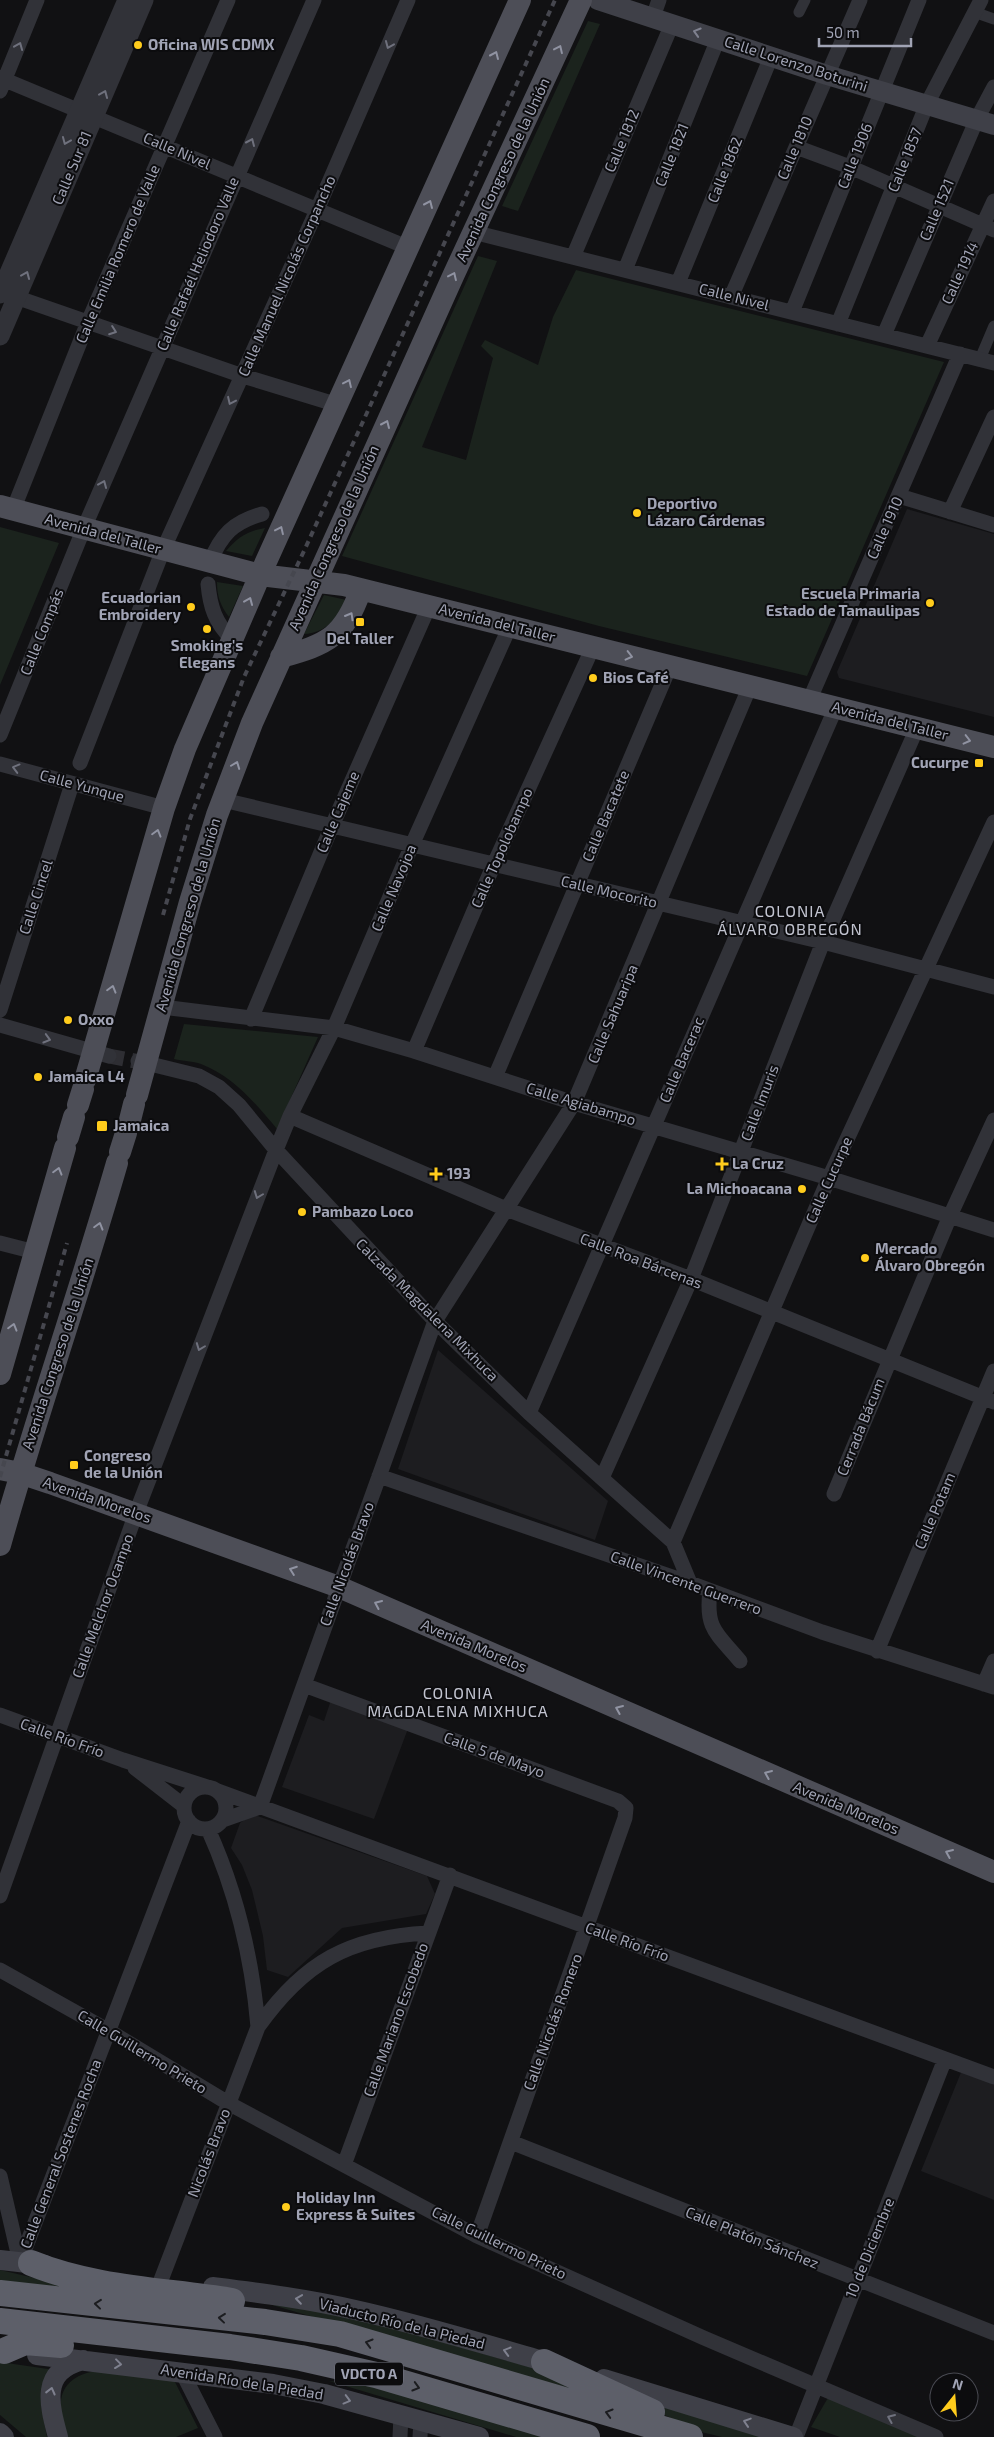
<svg xmlns="http://www.w3.org/2000/svg" width="994" height="2437" viewBox="0 0 994 2437" font-family="'Exo 2',sans-serif">
<style>
.built{fill:#1d1d20}
.green{fill:#1b231d}
.lines{fill:none;stroke-linecap:round;stroke-linejoin:round}
.minor-tunnel{stroke:#2e2e33;stroke-width:15;stroke-dasharray:15 8;stroke-linecap:butt}
.pedestrian{stroke:#313238;stroke-width:11}
.minor{stroke:#313238;stroke-width:15}
.tertiary{stroke:#313238;stroke-width:19}
.secondary{stroke:#3f4048;stroke-width:20}
.primary{stroke:#4d4e57;stroke-width:22}
.motorway{stroke:#5d5f69;stroke-width:26}
.rail{stroke:#46474f;stroke-width:4;stroke-dasharray:6 5;stroke-linecap:butt}
.oneway{stroke:#7f818f}
.oneway2{stroke:#6f717d}
.oneway3{stroke:#9093a2}
.oneway4{stroke:#1c1d20}
.poi-dot{fill:#ffcc1c;stroke:#0c0c0e;stroke-width:2}
.labels{text-anchor:middle;stroke-width:4;stroke-linejoin:round;paint-order:stroke}
.shield{fill:#0c0c0e;stroke:#747683;stroke-width:1}
.shield-label{font-size:14px;font-weight:bold;fill:#a1a4b5}
.poi-label{font-size:15px;font-weight:bold;fill:#a1a4b5;stroke:#0c0c0e;text-anchor:start}
.street-label{font-size:15px;fill:#a1a4b5;stroke:#0c0c0e}
.neighbourhood-label{font-size:16px;letter-spacing:1px;fill:#c2c4d0;stroke:#0c0c0e}
</style>
<rect width="100%" height="100%" fill="#111113"/>
<path class="built" d="M907,509L994,534V717L839,678L837,672Z
M438,1350L608,1501L595,1540L398,1469Z
M332,1697L409,1726L374,1819L282,1787L309,1715L324,1721Z
M252,1814L427,1876L435,1894L426,1914L342,1928L288,1977L267,1970L263,1936L252,1890L242,1865L231,1848L240,1823Z
M962,2070L994,2083V2200L921,2171Z"/>
<path class="green" d="M588,21L600,24L518,211L502,206Z
M478,256L497,261L422,447L466,460L493,358L481,346L485,340L538,365L553,317L576,270L944,362L807,676L599,626L342,556Z
M0,527L59,543L0,685Z
M265,528L252,556L226,551C238,537 247,531 265,528Z
M217,582L243,586L229,617C220,605 217,596 217,582Z
M324,595L351,601C338,617 326,633 304,634Z
M184,1024L318,1037L277,1129C256,1104 233,1076 201,1064C193,1061 183,1061 174,1059Z
M0,2270L108,2295L0,2282Z
M262,2302L321,2307L533,2368L610,2404Z
M0,2362L48,2369L50,2371C36,2399 42,2409 47,2437H26L0,2415Z
M100,2370L173,2378L198,2428L176,2437H68C54,2402 58,2376 100,2370Z
M329,2381L376,2386L562,2437H516Z
M622,2394L765,2437H722L697,2431Z
M829,2396L924,2437H840L811,2427Z"/>
<g class="lines">
<path class="minor-tunnel" d="M109,1056L135,1061"/>
<path class="pedestrian" d="M799,12L805,0
M974,12L994,19
M980,359L994,326"/>
<path class="minor" d="M653,17L659,0
M0,78L409,248
M0,91L37,0
M796,147L850,167L994,230
M473,232L994,363
M573,257L672,24
M625,270L718,39
M678,283L771,57
M7,294L243,376L338,405
M731,297L860,0
M792,312L919,0
M838,324L927,104L981,0
M884,335L977,119L994,87
M927,346L994,201
M899,496L994,525
M13,510L88,322L228,0
M950,512L994,417
M210,562C221,535 233,522 262,514
M208,584C210,606 215,623 232,639
M809,701L960,354
M0,735L84,528L314,0
M80,763L163,550L317,210L408,0
M0,764L164,808
M223,800L823,942L994,987
M162,1007L334,1028L414,1051L574,1103L829,1178L994,1230
M0,1010L72,784
M251,1019L332,826L429,606
M0,1025L109,1056
M414,1051L494,864L593,647
M138,1061L199,1076L219,1087L239,1105L276,1150L435,1321L529,1413L673,1542L690,1583
M495,1077L670,666
M290,1116L506,1209L691,1279L994,1402
M0,1243L35,1252
M529,1413L836,707
M379,1476L690,1583L822,1632L994,1687
M602,1478L691,1279L823,942L917,728
M834,1494L950,1216L994,1120
M673,1542L829,1178L994,822
M710,1591C705,1630 718,1634 740,1661
M877,1651L994,1371
M984,1684L994,1661
M304,1685L618,1801L626,1808L625,1818L477,2236
M0,1715L123,1760L207,1787
M135,1768L184,1806
M184 1808a21 21 0 1 1 42 0a21 21 0 1 1-42 0Z
M218,1791L994,2077
M260,1807L435,1321L574,1103L750,686
M223,1820L260,1807
M208,1829C237,1893 252,1957 258,2027
M0,1896L136,1513L276,1150L290,1116L334,1028L412,845L510,626
M0,1970L109,2031L228,2103L477,2236L704,2338L936,2437
M511,2142L994,2333
M344,2165L450,1875
M0,2176L20,2262
M20,2262L189,1821
M161,2280L258,2027C304,1962 349,1937 428,1933
M182,2372L215,2437
M400,2437L401,2415
M420,2437L421,2421
M796,2437L945,2059"/>
<path class="tertiary" d="M0,294L127,0
M0,336L144,0"/>
<path class="secondary" d="M598,0L827,75L994,125
M0,2260L45,2265
M213,2287C260,2293 308,2299 355,2310C423,2325 490,2346 557,2365
M37,2355L273,2384L324,2394L479,2437
M604,2379L793,2437
M0,2433L4,2437
M58,2437C49,2404 40,2371 83,2360"/>
<path class="primary" d="M0,506L260,575L344,585L994,747
M281,657C328,644 344,637 361,589
M85,1080L164,808L185,749L260,575L520,0
M137,1095L190,902L217,815L252,723L454,274L581,0
M78,1105L83,1089
M130,1120L134,1104
M68,1137L74,1117
M120,1152L126,1133
M0,1374L65,1148
M0,1469L20,1473L50,1483L339,1587L994,1872
M0,1545C36,1417 80,1291 117,1163"/>
<path class="motorway" d="M31,2263C95,2289 164,2290 232,2301
M0,2293L265,2322L340,2334L690,2437
M0,2321L230,2347L301,2358L376,2375L587,2437
M4,2351L25,2342L61,2345
M544,2362L652,2412"/>
<path class="rail" d="M163,915L190,819L244,677L304,551L555,0
M0,1477L67,1243"/>
</g>
<defs><path id="oneway-chevron" d="M-2-3.5L2.5 0L-2 3.5" fill="none" stroke-width="1.6" stroke-linecap="round" stroke-linejoin="round" transform="scale(1.25)"/></defs>
<g class="oneway">
<use href="#oneway-chevron" transform="translate(697 32) rotate(-163)"/>
<use href="#oneway-chevron" transform="translate(299 2299) rotate(-172)"/>
<use href="#oneway-chevron" transform="translate(507 2351) rotate(-164)"/>
<use href="#oneway-chevron" transform="translate(118 2364) rotate(7)"/>
<use href="#oneway-chevron" transform="translate(51 2391) rotate(-76)"/>
<use href="#oneway-chevron" transform="translate(347 2400) rotate(15)"/>
<use href="#oneway-chevron" transform="translate(747 2422) rotate(-162)"/>
</g>
<g class="oneway2">
<use href="#oneway-chevron" transform="translate(389 45) rotate(113)"/>
<use href="#oneway-chevron" transform="translate(19 46) rotate(-68)"/>
<use href="#oneway-chevron" transform="translate(104 94) rotate(-67)"/>
<use href="#oneway-chevron" transform="translate(66 141) rotate(113)"/>
<use href="#oneway-chevron" transform="translate(251 142) rotate(-66)"/>
<use href="#oneway-chevron" transform="translate(26 275) rotate(-67)"/>
<use href="#oneway-chevron" transform="translate(113 331) rotate(20)"/>
<use href="#oneway-chevron" transform="translate(231 401) rotate(115)"/>
<use href="#oneway-chevron" transform="translate(103 484) rotate(-67)"/>
<use href="#oneway-chevron" transform="translate(16 768) rotate(-165)"/>
<use href="#oneway-chevron" transform="translate(47 1039) rotate(16)"/>
<use href="#oneway-chevron" transform="translate(258 1195) rotate(111)"/>
<use href="#oneway-chevron" transform="translate(200 1347) rotate(111)"/>
<use href="#oneway-chevron" transform="translate(891 2418) rotate(-157)"/>
</g>
<g class="oneway3">
<use href="#oneway-chevron" transform="translate(559 49) rotate(-65)"/>
<use href="#oneway-chevron" transform="translate(495 55) rotate(-66)"/>
<use href="#oneway-chevron" transform="translate(429 204) rotate(-66)"/>
<use href="#oneway-chevron" transform="translate(453 276) rotate(-65)"/>
<use href="#oneway-chevron" transform="translate(348 383) rotate(-65)"/>
<use href="#oneway-chevron" transform="translate(386 424) rotate(-66)"/>
<use href="#oneway-chevron" transform="translate(280 530) rotate(-65)"/>
<use href="#oneway-chevron" transform="translate(249 601) rotate(-67)"/>
<use href="#oneway-chevron" transform="translate(350 616) rotate(-60)"/>
<use href="#oneway-chevron" transform="translate(629 656) rotate(14)"/>
<use href="#oneway-chevron" transform="translate(967 740) rotate(14)"/>
<use href="#oneway-chevron" transform="translate(236 765) rotate(-69)"/>
<use href="#oneway-chevron" transform="translate(157 833) rotate(-74)"/>
<use href="#oneway-chevron" transform="translate(112 989) rotate(-74)"/>
<use href="#oneway-chevron" transform="translate(58 1171) rotate(-74)"/>
<use href="#oneway-chevron" transform="translate(99 1226) rotate(-74)"/>
<use href="#oneway-chevron" transform="translate(13 1327) rotate(-74)"/>
<use href="#oneway-chevron" transform="translate(293 1570) rotate(-160)"/>
<use href="#oneway-chevron" transform="translate(378 1604) rotate(-156)"/>
<use href="#oneway-chevron" transform="translate(619 1709) rotate(-157)"/>
<use href="#oneway-chevron" transform="translate(768 1774) rotate(-157)"/>
<use href="#oneway-chevron" transform="translate(949 1853) rotate(-157)"/>
</g>
<g class="oneway4">
<use href="#oneway-chevron" transform="translate(98 2304) rotate(-174)"/>
<use href="#oneway-chevron" transform="translate(222 2318) rotate(-174)"/>
<use href="#oneway-chevron" transform="translate(369 2343) rotate(-164)"/>
<use href="#oneway-chevron" transform="translate(416 2387) rotate(16)"/>
<use href="#oneway-chevron" transform="translate(609 2413) rotate(-164)"/>
</g>
<g class="poi-dot">
<circle cx="138" cy="45" r="5"/>
<circle cx="637" cy="513" r="5"/>
<circle cx="930" cy="603" r="5"/>
<circle cx="191" cy="607" r="5"/>
<rect x="355" y="617" width="10" height="10" rx="2.5"/>
<circle cx="207" cy="629" r="5"/>
<circle cx="593" cy="678" r="5"/>
<rect x="974" y="758" width="10" height="10" rx="2.5"/>
<circle cx="68" cy="1020" r="5"/>
<circle cx="38" cy="1077" r="5"/>
<rect x="96" y="1120" width="12" height="12" rx="2.5"/>
<path d="M719.5 1156.5h5v5h5v5h-5v5h-5v-5h-5v-5h5z"/>
<path d="M433.5 1166.5h5v5h5v5h-5v5h-5v-5h-5v-5h5z"/>
<circle cx="802" cy="1189" r="5"/>
<circle cx="302" cy="1212" r="5"/>
<circle cx="865" cy="1258" r="5"/>
<rect x="69" y="1460" width="10" height="10" rx="2.5"/>
<circle cx="286" cy="2207" r="5"/>
</g>
<g class="labels">
<rect class="shield" x="335" y="2362.5" width="68" height="23" rx="4"/>
<g class="shield-label">
<text x="369" y="2379">VDCTO A</text>
</g>
<g class="poi-label">
<text x="148" y="50">Oficina WIS CDMX</text>
<text x="647" y="509">Deportivo<tspan x="647" dy="17">Lázaro Cárdenas</tspan></text>
<text x="920" y="599" text-anchor="end">Escuela Primaria<tspan x="920" dy="17">Estado de Tamaulipas</tspan></text>
<text x="181" y="603" text-anchor="end">Ecuadorian<tspan x="181" dy="17">Embroidery</tspan></text>
<text x="360" y="644" text-anchor="middle">Del Taller</text>
<text x="207" y="651" text-anchor="middle">Smoking's<tspan x="207" dy="17">Elegans</tspan></text>
<text x="603" y="683">Bios Café</text>
<text x="969" y="768" text-anchor="end">Cucurpe</text>
<text x="78" y="1025">Oxxo</text>
<text x="48" y="1082">Jamaica L4</text>
<text x="113" y="1131">Jamaica</text>
<text x="732" y="1169">La Cruz</text>
<text x="447" y="1179">193</text>
<text x="792" y="1194" text-anchor="end">La Michoacana</text>
<text x="312" y="1217">Pambazo Loco</text>
<text x="875" y="1254">Mercado<tspan x="875" dy="17">Álvaro Obregón</tspan></text>
<text x="84" y="1461">Congreso<tspan x="84" dy="17">de la Unión</tspan></text>
<text x="296" y="2203">Holiday Inn<tspan x="296" dy="17">Express &amp; Suites</tspan></text>
</g>
<g class="street-label">
<text transform="translate(796 64) rotate(18)" y="5">Calle Lorenzo Boturini</text>
<text transform="translate(622 141) rotate(-67)" y="5">Calle 1812</text>
<text transform="translate(795 148) rotate(-67)" y="5">Calle 1810</text>
<text transform="translate(177 151) rotate(23)" y="5">Calle Nivel</text>
<text transform="translate(672 155) rotate(-68)" y="5">Calle 1821</text>
<text transform="translate(855 156) rotate(-68)" y="5">Calle 1906</text>
<text transform="translate(905 160) rotate(-68)" y="5">Calle 1857</text>
<text transform="translate(72 168) rotate(-67)" y="5">Calle Sur 81</text>
<text transform="translate(503 170) rotate(-65)" y="5">Avenida Congreso de la Unión</text>
<text transform="translate(725 170) rotate(-68)" y="5">Calle 1862</text>
<text transform="translate(937 210) rotate(-67)" y="5">Calle 1521</text>
<text transform="translate(118 254) rotate(-67)" y="5">Calle Emilia Romero de Valle</text>
<text transform="translate(198 264) rotate(-67)" y="5">Calle Rafaél Heliodoro Valle</text>
<text transform="translate(960 273) rotate(-65)" y="5">Calle 1914</text>
<text transform="translate(287 276) rotate(-66)" y="5">Calle Manuel Nicolás Corpancho</text>
<text transform="translate(734 297) rotate(14)" y="5">Calle Nivel</text>
<text transform="translate(885 528) rotate(-66)" y="5">Calle 1910</text>
<text transform="translate(103 534) rotate(15)" y="5">Avenida del Taller</text>
<text transform="translate(334 538) rotate(-66)" y="5">Avenida Congreso de la Unión</text>
<text transform="translate(497 623) rotate(14)" y="5">Avenida del Taller</text>
<text transform="translate(42 632) rotate(-68)" y="5">Calle Compás</text>
<text transform="translate(890 721) rotate(14)" y="5">Avenida del Taller</text>
<text transform="translate(82 786) rotate(15)" y="5">Calle Yunque</text>
<text transform="translate(338 812) rotate(-67)" y="5">Calle Cajeme</text>
<text transform="translate(606 816) rotate(-67)" y="5">Calle Bacatete</text>
<text transform="translate(502 848) rotate(-66)" y="5">Calle Topolobampo</text>
<text transform="translate(394 888) rotate(-67)" y="5">Calle Navojoa</text>
<text transform="translate(609 892) rotate(13)" y="5">Calle Mocorito</text>
<text transform="translate(36 897) rotate(-72)" y="5">Calle Cincel</text>
<text transform="translate(188 915) rotate(-74)" y="5">Avenida Congreso de la Unión</text>
<text transform="translate(613 1014) rotate(-67)" y="5">Calle Sahuaripa</text>
<text transform="translate(682 1060) rotate(-67)" y="5">Calle Bacerac</text>
<text transform="translate(760 1103) rotate(-69)" y="5">Calle Imuris</text>
<text transform="translate(581 1104) rotate(17)" y="5">Calle Agiabampo</text>
<text transform="translate(829 1180) rotate(-66)" y="5">Calle Cucurpe</text>
<text transform="translate(641 1261) rotate(21)" y="5">Calle Roa Bárcenas</text>
<text transform="translate(427 1310) rotate(45)" y="5">Calzada Magdalena Mixhuca</text>
<text transform="translate(58 1354) rotate(-72)" y="5">Avenida Congreso de la Unión</text>
<text transform="translate(861 1427) rotate(-68)" y="5">Cerrada Bácum</text>
<text transform="translate(97 1500) rotate(19)" y="5">Avenida Morelos</text>
<text transform="translate(935 1511) rotate(-67)" y="5">Calle Potam</text>
<text transform="translate(347 1564) rotate(-70)" y="5">Calle Nicolás Bravo</text>
<text transform="translate(686 1583) rotate(20)" y="5">Calle Vincente Guerrero</text>
<text transform="translate(103 1606) rotate(-70)" y="5">Calle Melchor Ocampo</text>
<text transform="translate(474 1646) rotate(23)" y="5">Avenida Morelos</text>
<text transform="translate(62 1738) rotate(20)" y="5">Calle Río Frío</text>
<text transform="translate(494 1755) rotate(20)" y="5">Calle 5 de Mayo</text>
<text transform="translate(846 1808) rotate(23)" y="5">Avenida Morelos</text>
<text transform="translate(627 1942) rotate(20)" y="5">Calle Río Frío</text>
<text transform="translate(396 2020) rotate(-70)" y="5">Calle Mariano Escobedo</text>
<text transform="translate(553 2022) rotate(-70)" y="5">Calle Nicolás Romero</text>
<text transform="translate(142 2052) rotate(31)" y="5">Calle Guillermo Prieto</text>
<text transform="translate(209 2153) rotate(-69)" y="5">Nicolás Bravo</text>
<text transform="translate(61 2154) rotate(-69)" y="5">Calle General Sostenes Rocha</text>
<text transform="translate(752 2238) rotate(22)" y="5">Calle Platón Sánchez</text>
<text transform="translate(499 2243) rotate(26)" y="5">Calle Guillermo Prieto</text>
<text transform="translate(870 2248) rotate(-68)" y="5">10 de Diciembre</text>
<text transform="translate(402 2324) rotate(14)" y="5">Viaducto Río de la Piedad</text>
<text transform="translate(242 2382) rotate(9)" y="5">Avenida Río de la Piedad</text>
</g>
<g class="neighbourhood-label">
<text x="790" y="917">COLONIA<tspan x="790" dy="18">ÁLVARO OBREGÓN</tspan></text>
<text x="458" y="1699">COLONIA<tspan x="458" dy="18">MAGDALENA MIXHUCA</tspan></text>
</g>
</g>
<g transform="translate(954 2397) rotate(17)"><circle r="24" fill="#0c0c0e" stroke="#484951"/>
<path d="M0-4L9 19L0 12L-9 19Z" fill="#ffcc1c"/>
<text y="-8" font-size="14" font-weight="bold" text-anchor="middle" fill="#a1a4b5">N</text>
</g>
<path d="M819 38v8h92v-8" fill="none" stroke="#a1a4b5" stroke-width="2.5"/>
<text x="826" y="38" font-size="15" fill="#a1a4b5" stroke="#0c0c0e" stroke-width="4" paint-order="stroke">50 m</text>
</svg>
